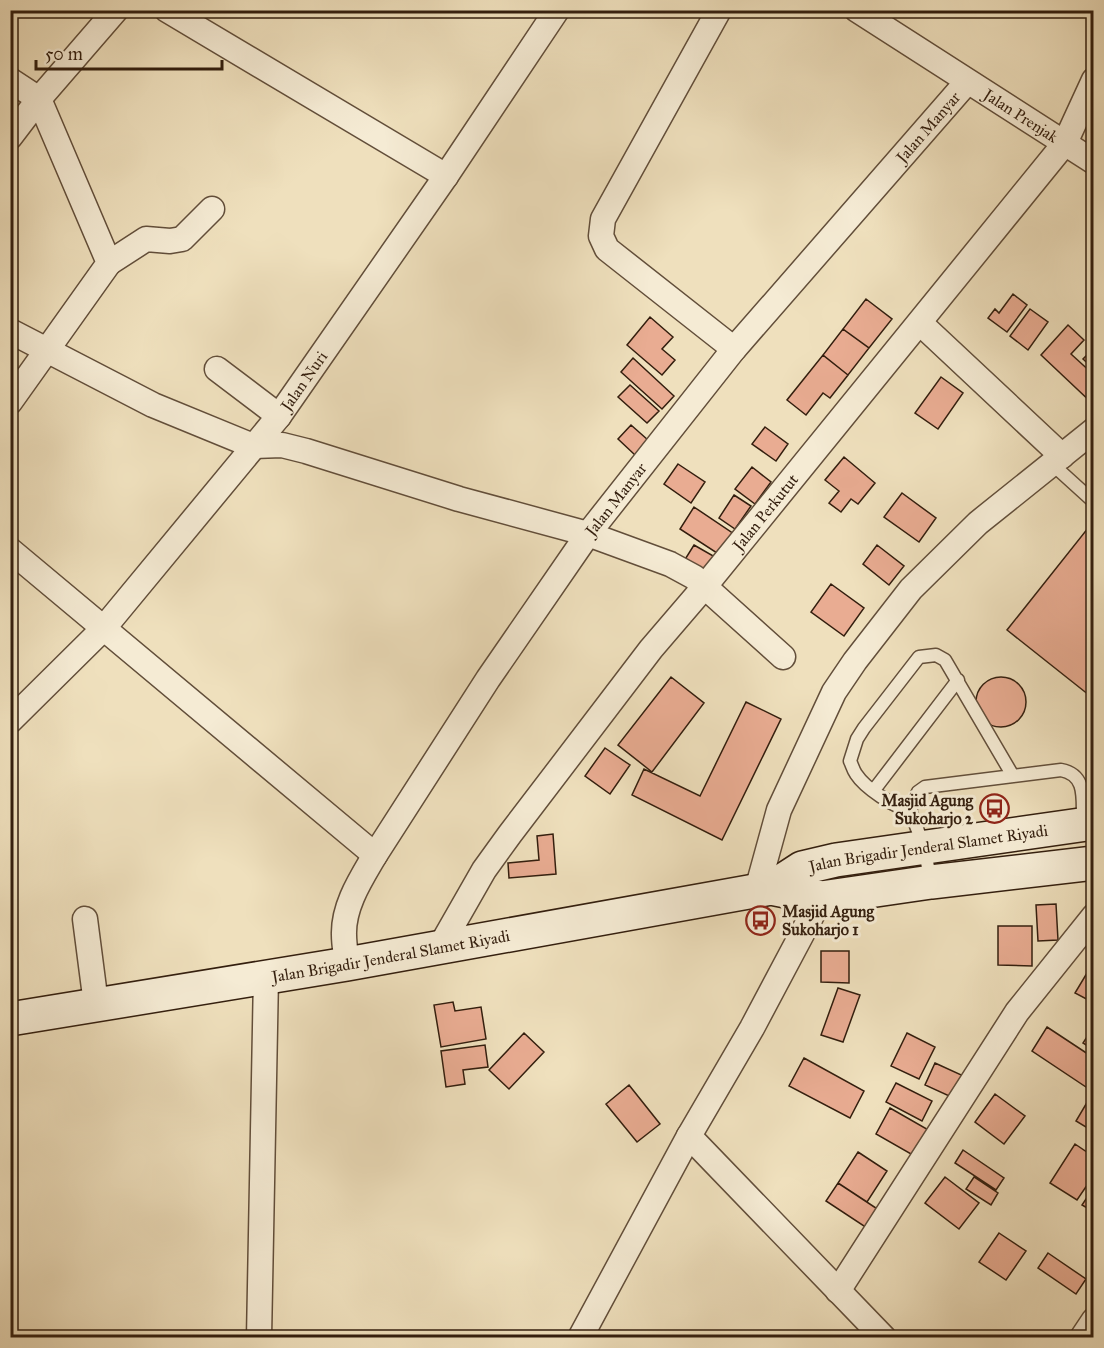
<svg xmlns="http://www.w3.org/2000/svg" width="1104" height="1348" viewBox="0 0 1104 1348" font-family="'IM FELL Great Primer',serif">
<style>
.building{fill:#e9ac92;stroke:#331e0e;stroke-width:1.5}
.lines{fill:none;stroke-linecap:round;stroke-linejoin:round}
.service-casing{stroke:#624e3a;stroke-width:15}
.minor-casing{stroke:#624e3a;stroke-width:27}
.secondary-casing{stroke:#331e0e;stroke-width:36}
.service{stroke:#f5ebd4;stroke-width:12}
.minor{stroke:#f5ebd4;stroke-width:24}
.secondary{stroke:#f5ebd4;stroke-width:33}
.labels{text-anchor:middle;stroke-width:6;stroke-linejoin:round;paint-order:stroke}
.street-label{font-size:16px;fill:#331e0e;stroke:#f5ebd4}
.poi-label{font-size:16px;font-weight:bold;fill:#331e0e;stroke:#f5ebd4;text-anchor:end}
</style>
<rect width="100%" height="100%" fill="#efe0bd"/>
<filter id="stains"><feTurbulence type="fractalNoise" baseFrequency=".00333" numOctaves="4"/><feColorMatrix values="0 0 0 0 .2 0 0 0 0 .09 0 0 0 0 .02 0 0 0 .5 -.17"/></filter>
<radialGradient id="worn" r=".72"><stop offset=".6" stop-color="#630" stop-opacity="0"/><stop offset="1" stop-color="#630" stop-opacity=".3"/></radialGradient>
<path class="building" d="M1013,294L1027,305L1007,332L988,318L995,309L999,313Z
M866,299L892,319L869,348L843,329Z
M1030,309L1048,322L1028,350L1010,336Z
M650,317L673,337L662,349L675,360L662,375L627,345Z
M1068,325L1084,340L1071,354L1094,375V405L1041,355Z
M843,329L869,348L848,375L823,355Z
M1093,349L1094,350V369L1083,359Z
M823,355L848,375L830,398L823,393L806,415L787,400Z
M633,358L674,396L662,409L621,372Z
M941,377L963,393L938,429L915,413Z
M630,385L659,411L647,423L618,397Z
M631,425L648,440L635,455L618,439Z
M765,427L788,444L776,461L752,444Z
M844,457L875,483L858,504L851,499L841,512L829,503L839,491L825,480Z
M678,464L705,482L691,503L664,484Z
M752,467L771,482L755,504L735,489Z
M902,493L936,518L919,542L884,517Z
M734,495L751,506L735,529L719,518Z
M694,507L734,534L720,555L680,529Z
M1092,523L1094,525V699L1007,630Z
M694,545L715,557L705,573L684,561Z
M877,545L904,566L889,585L863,564Z
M831,584L864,608L844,636L811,612Z
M671,677L704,703L652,772L618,745Z
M976 702a25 25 0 1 1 50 0a25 25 0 1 1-50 0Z
M746,702L781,719L722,840L632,795L644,769L700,796Z
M605,748L630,765L610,794L585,776Z
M553,834L556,874L509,878L508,863L539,860L537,836Z
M1056,904L1058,940L1038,941L1036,905Z
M998,926H1032V966L998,965Z
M821,951H849V983L821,982Z
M1093,963H1094V1003L1075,993Z
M838,988L860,995L843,1042L821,1035Z
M453,1002L455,1011L481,1007L486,1039L441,1047L434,1005Z
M1094,1026V1050L1083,1043Z
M1047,1027L1094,1058V1081L1089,1089L1032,1051Z
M524,1033L544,1052L509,1089L489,1070Z
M907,1033L935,1047L919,1079L891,1066Z
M485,1045L488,1067L463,1070L465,1084L446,1087L441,1051Z
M804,1058L864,1091L850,1118L789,1086Z
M935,1063L968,1078L958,1100L925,1085Z
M896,1083L932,1101L922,1121L886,1102Z
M629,1085L660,1124L637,1142L606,1104Z
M995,1094L1025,1116L1004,1144L975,1122Z
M1092,1094L1094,1095V1132L1076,1121Z
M890,1108L932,1132L918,1158L876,1134Z
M1075,1144L1094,1157V1175L1077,1200L1050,1183Z
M963,1150L1004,1178L996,1190L955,1163Z
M858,1152L887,1171L867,1202L838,1183Z
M945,1177L979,1203L959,1229L925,1203Z
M974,1177L998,1193L991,1205L966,1189Z
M838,1183L885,1214L873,1232L826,1201Z
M1094,1187V1212L1082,1205Z
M999,1233L1026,1251L1006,1280L979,1262Z
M1048,1253L1086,1279L1076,1294L1038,1268Z"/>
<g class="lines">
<defs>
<path id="service" d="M1051,463L1094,502
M874,790L958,680
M910,810C895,808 865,788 856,774C853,770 852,765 850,761L857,739L864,728L919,657L936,655L945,660L1013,776
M931,882L924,847L910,810L918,792L925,787L1061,770C1088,775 1082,801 1083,823"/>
<g id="minor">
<path d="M167,10L446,176"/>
<path d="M719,10L603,219L601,236L607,249L734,349"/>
<path id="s1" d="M857,10L1094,162"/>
<path d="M10,80L39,99L109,263L10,402"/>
<path d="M10,137L39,99L116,10"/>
<path d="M109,263L146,239L170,241L182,239L212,209"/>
<path d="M920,323L1062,456"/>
<path d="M10,331L153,405L253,446L282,445L306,451L459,499L588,534L670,564L694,577L783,657"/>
<path d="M217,369L279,416"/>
<path d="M10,550L375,855"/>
<path id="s2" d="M10,721L103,629L279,416L446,176L557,10"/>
<path d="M757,890L779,810L834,692L855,661L911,589L978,523L1094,430"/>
<path d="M85,919L96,1004"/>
<path id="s3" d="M440,947L484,870L510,834L651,649L705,586L1065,143L1094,80"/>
<path id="s4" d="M347,964C346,954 344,945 344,935C343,906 361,879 375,855L488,679L588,534L734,349L967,82"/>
<path d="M689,1136L884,1338"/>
<path d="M838,1291L1017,1012L1094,916"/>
<path d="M259,1338L266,976"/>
<path d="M580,1338L689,1136L752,1028L821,898"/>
<path d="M1082,1338L1094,1320"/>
</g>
<g id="secondary">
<path id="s5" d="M771,888L802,868L836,860L1094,823"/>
<path id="s6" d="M10,1019L347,964L771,888L821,898L931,882L1094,863"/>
</g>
</defs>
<use href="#service" class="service-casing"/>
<use href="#minor" class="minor-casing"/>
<use href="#secondary" class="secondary-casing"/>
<use href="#service" class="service"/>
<use href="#minor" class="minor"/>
<use href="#secondary" class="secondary"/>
</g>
<defs>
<symbol id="bus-ring" viewBox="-11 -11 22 22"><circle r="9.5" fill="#f5ebd4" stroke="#8f2418" stroke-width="1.5"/><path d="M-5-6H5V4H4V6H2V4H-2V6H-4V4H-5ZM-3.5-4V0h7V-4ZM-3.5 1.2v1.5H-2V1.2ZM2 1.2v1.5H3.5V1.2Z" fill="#8f2418"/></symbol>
</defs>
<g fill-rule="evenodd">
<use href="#bus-ring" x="978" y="792" width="33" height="33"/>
<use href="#bus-ring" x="744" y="904" width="33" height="33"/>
</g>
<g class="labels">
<g class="street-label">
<text dy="6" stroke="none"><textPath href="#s1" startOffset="195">Jalan Prenjak</textPath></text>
<text dy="6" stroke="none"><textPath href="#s4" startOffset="1032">Jalan Manyar</textPath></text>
<text dy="6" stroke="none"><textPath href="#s2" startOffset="450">Jalan Nuri</textPath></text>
<text dy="6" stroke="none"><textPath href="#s4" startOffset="546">Jalan Manyar</textPath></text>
<text dy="6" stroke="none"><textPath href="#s3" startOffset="544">Jalan Perkutut</textPath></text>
<text dy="6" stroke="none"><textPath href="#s5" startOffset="165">Jalan Brigadir Jenderal Slamet Riyadi</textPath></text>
<text dy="6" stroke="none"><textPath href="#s6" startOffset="386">Jalan Brigadir Jenderal Slamet Riyadi</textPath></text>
</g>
<g class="poi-label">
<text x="973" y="806">Masjid Agung<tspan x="973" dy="18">Sukoharjo 2</tspan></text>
<text x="782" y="917" text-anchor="start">Masjid Agung<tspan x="782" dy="18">Sukoharjo 1</tspan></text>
</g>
</g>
<rect width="1104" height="1348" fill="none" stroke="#efe0bd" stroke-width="36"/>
<rect x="12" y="12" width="1080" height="1324" fill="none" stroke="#331e0e" stroke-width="3"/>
<rect x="18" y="18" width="1068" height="1312" fill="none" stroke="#331e0e" stroke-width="1.5"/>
<path d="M36 60v9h186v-9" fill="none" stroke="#331e0e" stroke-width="3"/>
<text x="45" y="60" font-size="18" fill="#331e0e" stroke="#f5ebd4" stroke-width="4.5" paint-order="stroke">50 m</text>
<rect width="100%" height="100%" filter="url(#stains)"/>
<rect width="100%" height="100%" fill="url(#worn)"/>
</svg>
